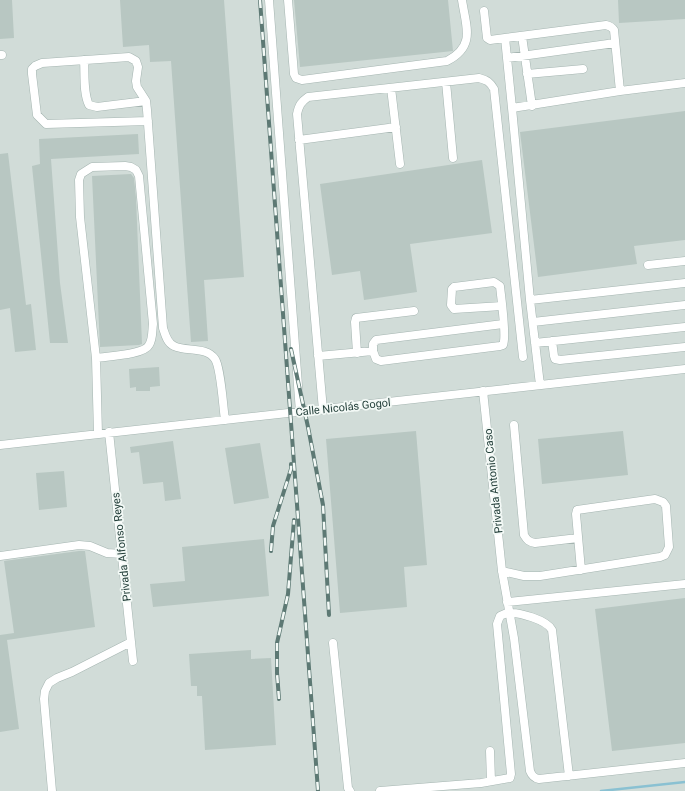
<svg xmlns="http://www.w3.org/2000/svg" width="685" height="791" viewBox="0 0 685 791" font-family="Roboto,sans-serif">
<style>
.built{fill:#d1dcd8}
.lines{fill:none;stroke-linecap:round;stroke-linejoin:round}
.stream{stroke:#8ac1d2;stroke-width:2.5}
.building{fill:#b8c7c2}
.minor-casing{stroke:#a5b5b1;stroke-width:9}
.minor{stroke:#fff;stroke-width:8}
.rail-casing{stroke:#5d7974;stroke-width:4}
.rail{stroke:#f3f9f6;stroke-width:2.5;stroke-dasharray:8;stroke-linecap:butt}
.labels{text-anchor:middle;stroke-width:3.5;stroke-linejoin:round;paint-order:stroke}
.street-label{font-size:11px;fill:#223e39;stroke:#f3f9f6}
</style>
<rect width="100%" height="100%" fill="#e2ede9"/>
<path class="built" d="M0,0H685V791H0Z"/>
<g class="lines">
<path class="stream" d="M601,791L685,782"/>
</g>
<path class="building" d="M0,0H12L14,38L0,39Z
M120,0H224L244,277L204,280L208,341L191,342L171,61L150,62L149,45L123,47Z
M294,0H448L453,51L300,67Z
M618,0H685V19L619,23Z
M685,111V240L634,246L637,264L538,277L520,132Z
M138,134L139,154L51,159L60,283L68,343H50L32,166L40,164L39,139Z
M8,153L26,305L31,304L36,350L15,352L10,308L0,310V154Z
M482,160L492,233L410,244L417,292L364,300L360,271L332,275L320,184Z
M131,174L134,178L136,198L142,344L139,345L100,347L92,176Z
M159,367L160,386L150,387V391H136V387L130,388L129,369Z
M416,431L427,565L404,567L407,607L340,613L326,439Z
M623,431L628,475L542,484L538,439Z
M173,441L181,499L165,501L163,482L143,484L139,452L131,453L130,447Z
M260,443L269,498L234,504L225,448Z
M64,471L67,507L39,510L36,473Z
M264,539L269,596L153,607L150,584L185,581L182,547Z
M79,551H85L95,627L7,640L19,729L0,732V635L14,633L4,561Z
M685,598V743L612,751L595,609Z
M251,650V659L271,658L276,745L205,750L202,696H197V686H191L189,654Z"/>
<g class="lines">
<defs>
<path id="minor" d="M269,0L300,412
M288,0L294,74L296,78L302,80L447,61C476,46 466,27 462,0
M484,11L487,38L490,40L505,38
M522,36L532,106
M0,55H2
M507,58L615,43
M84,60C85,74 83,93 89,105L97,107L146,101
M527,74L583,69
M446,82L453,158
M391,88L400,164
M512,108L505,38L606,25C610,26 612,27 614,30L620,91
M148,121L46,124L37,115L32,74V69L35,66L42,63L129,57L136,61L138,67L136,81L137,87L146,101L147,110L163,328C165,334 167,343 174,346C186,352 206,346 215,359C221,368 223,407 225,420
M299,140L396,127
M648,265L685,261
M530,300L685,283
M533,322L685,305
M552,341L554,356L555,359L560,360L685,347
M535,343L685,327
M373,351V344L376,340L503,324
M357,353L355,322L356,318L414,311
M318,356L373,351L376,359L381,361L500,346L503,345C507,337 501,297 500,286L494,282L454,287L452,289L451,305L454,309L502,306
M96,358C107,356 144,355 149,345C153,339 152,330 153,324L139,176L136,170L131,167L125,166L92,167L81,174L79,180L80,217L96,358L98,434
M540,385L530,300L512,108L620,91L685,83
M483,391L502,571L514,638L530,771C532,776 534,778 539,779L685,763
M323,410L297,114C299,105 301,102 308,97L479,78C487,80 490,82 494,89L523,357
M514,425L524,535C527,540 529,542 535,543L578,538
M109,432L133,661
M0,445L685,369
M0,556L79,545L90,546L107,553L122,554
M502,571L524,576H540L660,557L665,555L669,547L666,506L663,502L655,499L577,510L576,514L581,570
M507,602L685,584
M333,643L348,788L350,791
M490,751L491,781
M52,791L44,699L45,691L49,683L57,678L72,672L131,642
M380,791L481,783L510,778L511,774L497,624L500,616C502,615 506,613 509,613C519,612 547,620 552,630L569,776"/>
</defs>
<use href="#minor" class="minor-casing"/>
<use href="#minor" class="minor"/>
<defs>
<path id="rail" d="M260,0L318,791
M291,349L308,427L323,505L329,615
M271,551L273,526L291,469V464
M279,699L277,673V643L288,594L294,520"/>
</defs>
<use href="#rail" class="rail-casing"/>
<use href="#rail" class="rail"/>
</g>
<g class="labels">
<g class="street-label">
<text transform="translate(343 407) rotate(-6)" y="4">Calle Nicolás Gogol</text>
<text transform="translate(493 481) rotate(-96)" y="4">Privada Antonio Caso</text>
<text transform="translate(121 547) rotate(-96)" y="4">Privada Alfonso Reyes</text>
</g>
</g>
</svg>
